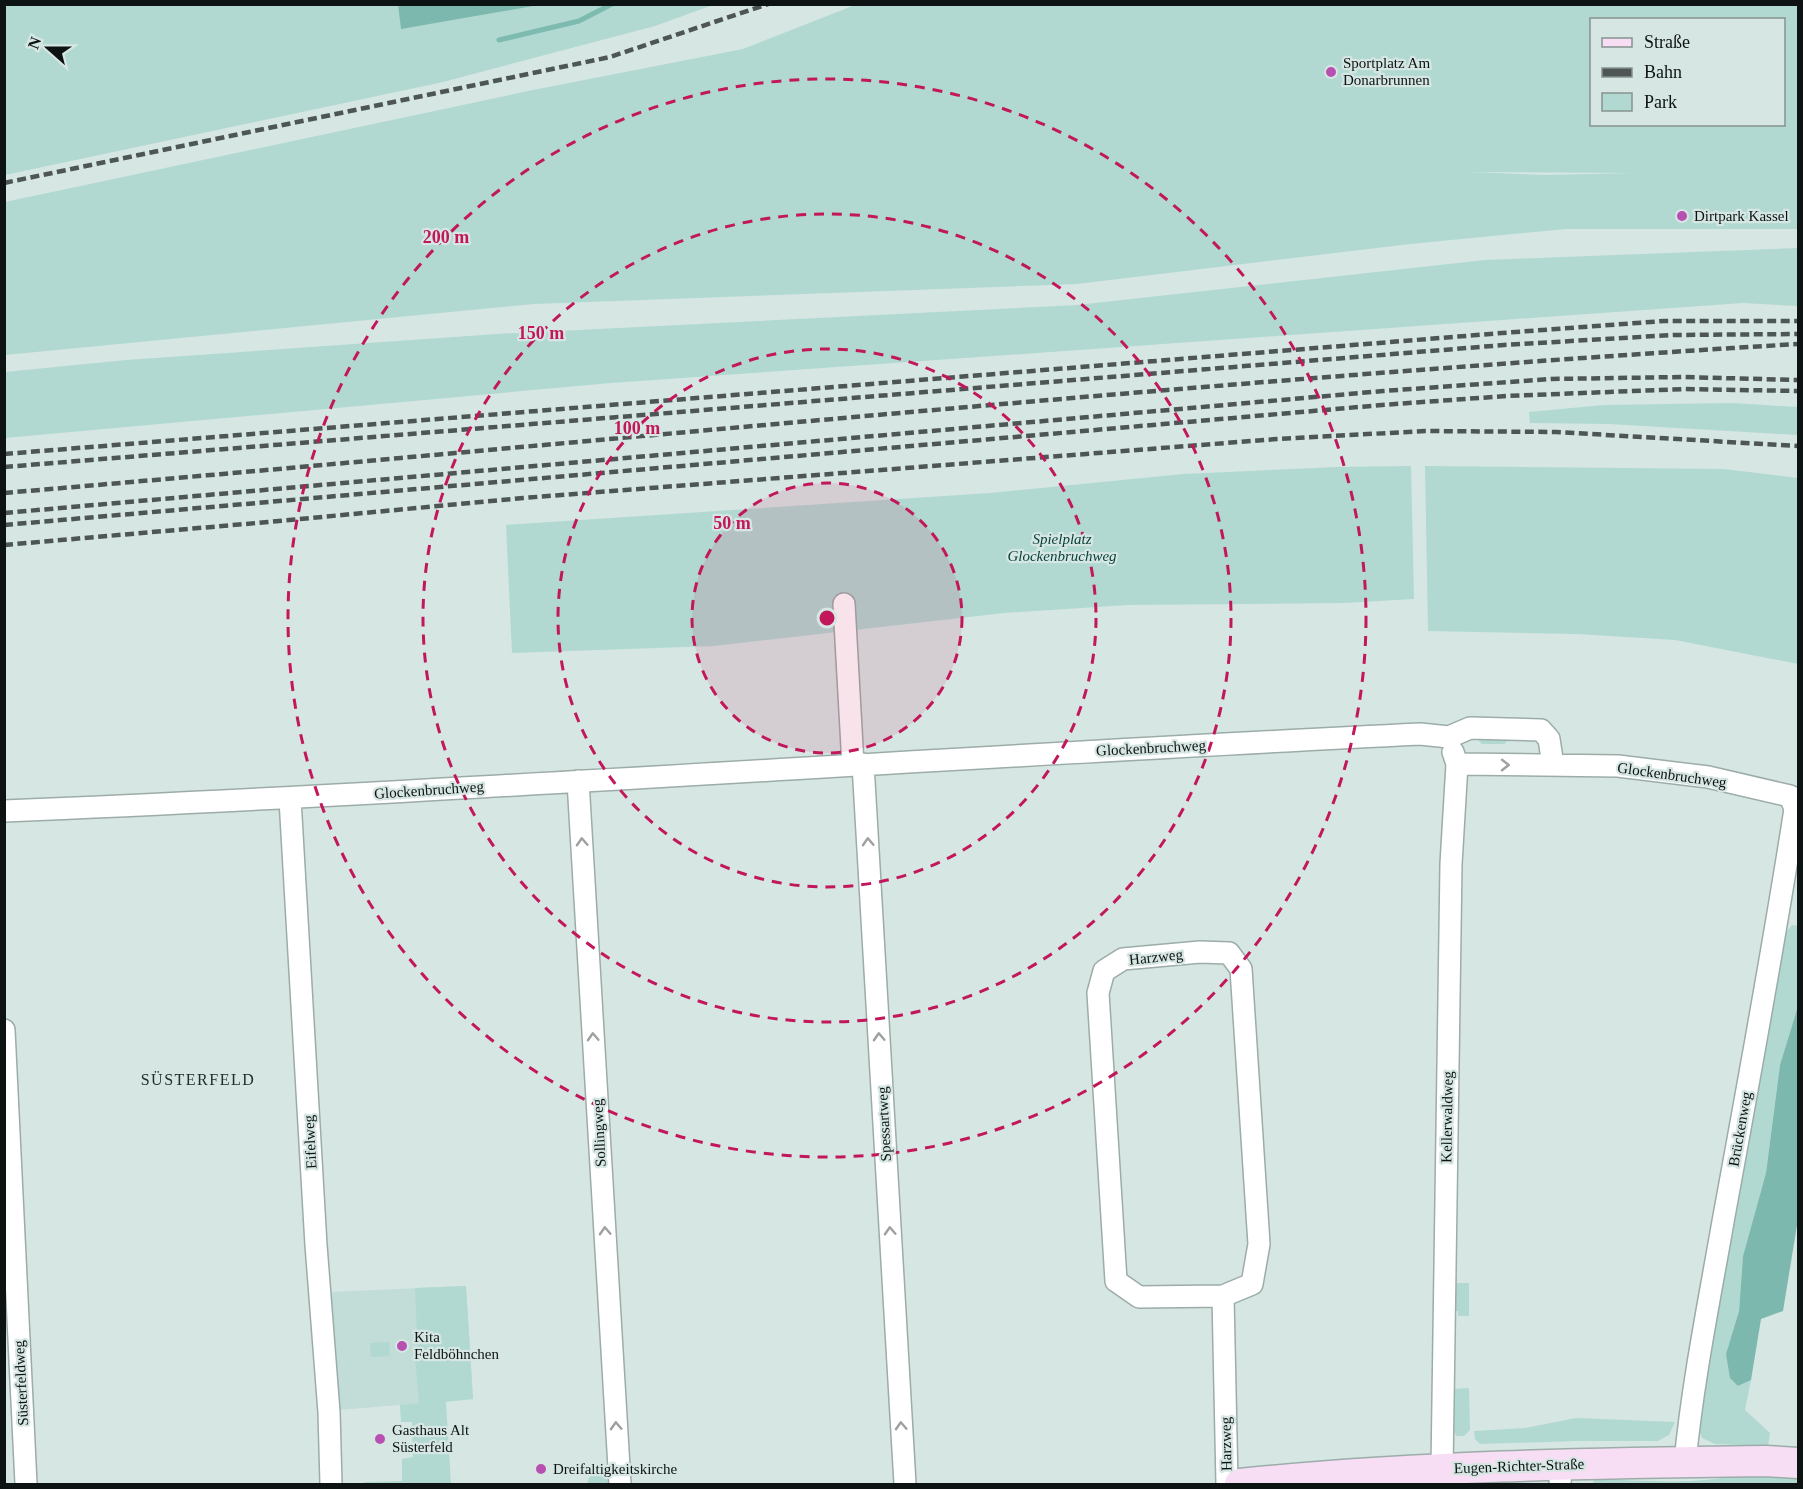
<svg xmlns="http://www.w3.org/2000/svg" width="1803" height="1489" viewBox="0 0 1803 1489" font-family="Georgia,serif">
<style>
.built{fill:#c2dcd7}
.green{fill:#b1d9d2;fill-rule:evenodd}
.forest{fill:#7cb8ae}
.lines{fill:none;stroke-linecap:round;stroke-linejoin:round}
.stream{stroke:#7dbab0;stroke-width:5}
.street-casing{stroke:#9caca9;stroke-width:24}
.secondary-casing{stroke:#9caca9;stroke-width:33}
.street{stroke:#fff;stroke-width:21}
.secondary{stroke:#f8def5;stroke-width:30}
.rail{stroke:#4d5654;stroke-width:4.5;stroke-dasharray:9 4.5;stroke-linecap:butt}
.oneway{stroke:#9ea1a0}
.ring{fill:none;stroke:#c2185b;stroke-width:3;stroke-dasharray:10 8}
.poi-dot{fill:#b850b2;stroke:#d6e6e3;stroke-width:2}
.labels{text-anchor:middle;stroke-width:4.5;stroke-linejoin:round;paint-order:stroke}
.poi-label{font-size:15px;fill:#0d1312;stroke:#d6e6e3;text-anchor:start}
.park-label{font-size:15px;font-style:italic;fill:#043e38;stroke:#d6e6e3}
.street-label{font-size:15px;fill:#0d1312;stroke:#d6e6e3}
.neighbourhood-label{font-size:16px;letter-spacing:1.5px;fill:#212e2c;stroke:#d6e6e3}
.centre{fill:#c2185b;stroke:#d6e6e3;stroke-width:3}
.ring-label{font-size:18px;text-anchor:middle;font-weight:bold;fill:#c2185b;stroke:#d6e6e3;stroke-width:4.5;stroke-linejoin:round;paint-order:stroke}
</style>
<rect width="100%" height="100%" fill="#d6e6e3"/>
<path class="built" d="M466,1286L473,1399L338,1410L331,1292Z"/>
<path class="green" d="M4,5H713L655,26L443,82L5,175Z
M855,5H1798V229H1566L1410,244L1077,284L534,304L5,355V202L533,90L743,49ZM1592,20H1784V124H1592ZM1469,172L1633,173L1545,175Z
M1798,248V306L1743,303L611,383L5,438V372L126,360L497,334L1077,305L1485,260Z
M1732,403L1798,407V435L1609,424L1530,423L1529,412L1604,405Z
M1411,466L1414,599L1344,603L1128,605L1004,613L714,646L512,653L506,525L990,493L1183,474L1336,467Z
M1425,466L1724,469L1798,478V664L1675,640L1577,634L1428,631Z
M1482,737L1510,739L1504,744H1482L1477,739Z
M1792,925L1798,926V1006L1780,1065L1766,1173L1743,1256L1739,1311L1726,1354L1738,1386L1751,1380L1745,1410L1770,1433L1768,1446L1715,1444L1702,1438L1696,1423L1783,936Z
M1455,1283H1469V1316H1458V1311H1454Z
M466,1286L473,1399L446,1402L451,1484H364V1482L402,1481V1459L413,1457L412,1422H401L400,1405L419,1403L415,1357L418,1356L415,1288Z
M389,1342L390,1356L371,1357L370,1343Z
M1469,1388L1470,1430L1464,1436H1456L1454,1430L1453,1389Z
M1576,1418L1675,1422L1669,1435L1658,1441H1577L1480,1444L1475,1439L1474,1431L1525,1428Z
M606,1466L611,1470L612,1484H587C591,1472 592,1468 606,1466Z
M1743,1474L1798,1475V1484H1593L1594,1479C1643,1480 1695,1486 1743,1474Z"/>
<path class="forest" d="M398,4H539V5L401,29Z
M1798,1006V1219L1783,1311L1761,1319L1751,1380L1738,1386L1730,1378L1726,1354L1739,1311L1743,1256L1766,1173L1780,1065Z"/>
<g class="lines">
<path class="stream" d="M499,40L579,21L612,4"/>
<defs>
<path id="street" d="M844,604L853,765
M863,764L905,1484
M1457,764L1618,766L1708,777L1790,796L1795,809C1774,945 1749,1080 1724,1216C1710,1297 1693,1379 1685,1462
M578,781L620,1484
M290,799L316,1245L329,1412L331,1484
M4,811C477,791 948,757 1420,734L1449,737L1470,728L1541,730L1549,739L1553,765
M1200,952L1229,953L1241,969L1259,1244L1252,1284L1223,1296L1139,1297L1116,1281L1098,993L1104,971L1123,959Z
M4,1030L26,1484
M1223,1296L1227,1484
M1442,1469L1451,864L1457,764L1453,752
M1560,1484L1561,1463"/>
<path id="secondary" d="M1240,1484C1414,1466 1590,1463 1766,1461L1798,1463"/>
</defs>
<use href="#street" class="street-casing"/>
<use href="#secondary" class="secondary-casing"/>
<use href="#street" class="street"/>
<use href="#secondary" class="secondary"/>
<path class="rail" d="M4,183L610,57L768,4
M4,454L1502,333L1664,321H1798
M4,467L1504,345L1673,335L1798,334
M4,493C602,442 1200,380 1798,344
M4,513L1383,391L1551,379L1683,377L1798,380
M4,525L1382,405L1506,396L1685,389L1798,391
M4,545L268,522L523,498L1277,439L1425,431L1556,432L1798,446"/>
</g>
<defs><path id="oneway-chevron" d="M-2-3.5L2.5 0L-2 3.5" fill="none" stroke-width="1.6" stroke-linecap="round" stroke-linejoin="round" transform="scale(1.5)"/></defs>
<g class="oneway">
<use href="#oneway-chevron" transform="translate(1505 765)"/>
<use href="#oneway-chevron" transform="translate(582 842) rotate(-93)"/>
<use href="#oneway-chevron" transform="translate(868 842) rotate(-93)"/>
<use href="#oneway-chevron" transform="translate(593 1037) rotate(-93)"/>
<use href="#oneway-chevron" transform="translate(879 1037) rotate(-93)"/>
<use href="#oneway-chevron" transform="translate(605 1231) rotate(-93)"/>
<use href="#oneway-chevron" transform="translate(890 1231) rotate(-93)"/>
<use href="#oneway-chevron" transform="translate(616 1426) rotate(-93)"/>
<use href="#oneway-chevron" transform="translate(901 1426) rotate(-93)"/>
</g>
<circle cx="827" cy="618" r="135" fill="#c2185b" fill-opacity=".12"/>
<g class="ring">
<circle cx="827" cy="618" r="135"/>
<circle cx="827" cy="618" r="269"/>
<circle cx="827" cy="618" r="404"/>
<circle cx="827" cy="618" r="539"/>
</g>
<g class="poi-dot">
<circle cx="1331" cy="72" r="6"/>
<circle cx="1682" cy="216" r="6"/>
<circle cx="402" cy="1346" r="6"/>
<circle cx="380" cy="1439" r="6"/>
<circle cx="541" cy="1469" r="6"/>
</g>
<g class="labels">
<g class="poi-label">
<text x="1343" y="68">Sportplatz Am<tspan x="1343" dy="17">Donarbrunnen</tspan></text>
<text x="1694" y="221">Dirtpark Kassel</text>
<text x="414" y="1342">Kita<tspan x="414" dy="17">Feldböhnchen</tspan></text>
<text x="392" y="1435">Gasthaus Alt<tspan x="392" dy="17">Süsterfeld</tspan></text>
<text x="553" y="1474">Dreifaltigkeitskirche</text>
</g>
<g class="park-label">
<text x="1062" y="544">Spielplatz<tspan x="1062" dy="17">Glockenbruchweg</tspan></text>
</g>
<g class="street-label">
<text transform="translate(1151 748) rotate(-3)" y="5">Glockenbruchweg</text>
<text transform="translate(1672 775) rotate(8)" y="5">Glockenbruchweg</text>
<text transform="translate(429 790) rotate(-4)" y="5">Glockenbruchweg</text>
<text transform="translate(1156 957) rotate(-6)" y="5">Harzweg</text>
<text transform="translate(1447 1117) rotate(-89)" y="5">Kellerwaldweg</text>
<text transform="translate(884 1124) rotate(-93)" y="5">Spessartweg</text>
<text transform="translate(1740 1129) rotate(-80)" y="5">Brückenweg</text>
<text transform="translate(599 1133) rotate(-93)" y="5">Sollingweg</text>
<text transform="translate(310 1142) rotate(-93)" y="5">Eifelweg</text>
<text transform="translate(21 1383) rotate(-93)" y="5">Süsterfeldweg</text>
<text transform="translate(1226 1444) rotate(-91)" y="5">Harzweg</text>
<text transform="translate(1519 1466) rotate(-2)" y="5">Eugen-Richter-Straße</text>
</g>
<g class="neighbourhood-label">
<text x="198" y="1085">SÜSTERFELD</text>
</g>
</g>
<circle cx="827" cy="618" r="9" class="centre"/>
<g class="ring-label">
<text x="446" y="243">200 m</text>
<text x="541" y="339">150 m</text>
<text x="637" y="434">100 m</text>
<text x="732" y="529">50 m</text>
</g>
<rect width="1803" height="1489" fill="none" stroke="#0d1312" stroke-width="12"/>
<rect x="1590" y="18" width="195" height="108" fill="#d6e6e3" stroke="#86928f" stroke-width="1.5"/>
<rect x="1602" y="38" width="30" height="9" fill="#f8def5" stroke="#86928f" stroke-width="1.5"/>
<text x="1644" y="48" font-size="18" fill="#0d1312">Straße</text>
<rect x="1602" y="68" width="30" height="9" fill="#4d5654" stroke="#86928f" stroke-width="1.5"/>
<text x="1644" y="78" font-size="18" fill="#0d1312">Bahn</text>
<rect x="1602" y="93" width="30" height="18" fill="#b1d9d2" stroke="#86928f" stroke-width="1.5"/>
<text x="1644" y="108" font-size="18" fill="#0d1312">Park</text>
<g transform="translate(48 48) rotate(291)" stroke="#d6e6e3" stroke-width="4.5" paint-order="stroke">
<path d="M0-4.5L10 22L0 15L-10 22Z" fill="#0d1312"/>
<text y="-9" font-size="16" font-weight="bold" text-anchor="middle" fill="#0d1312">N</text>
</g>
</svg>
